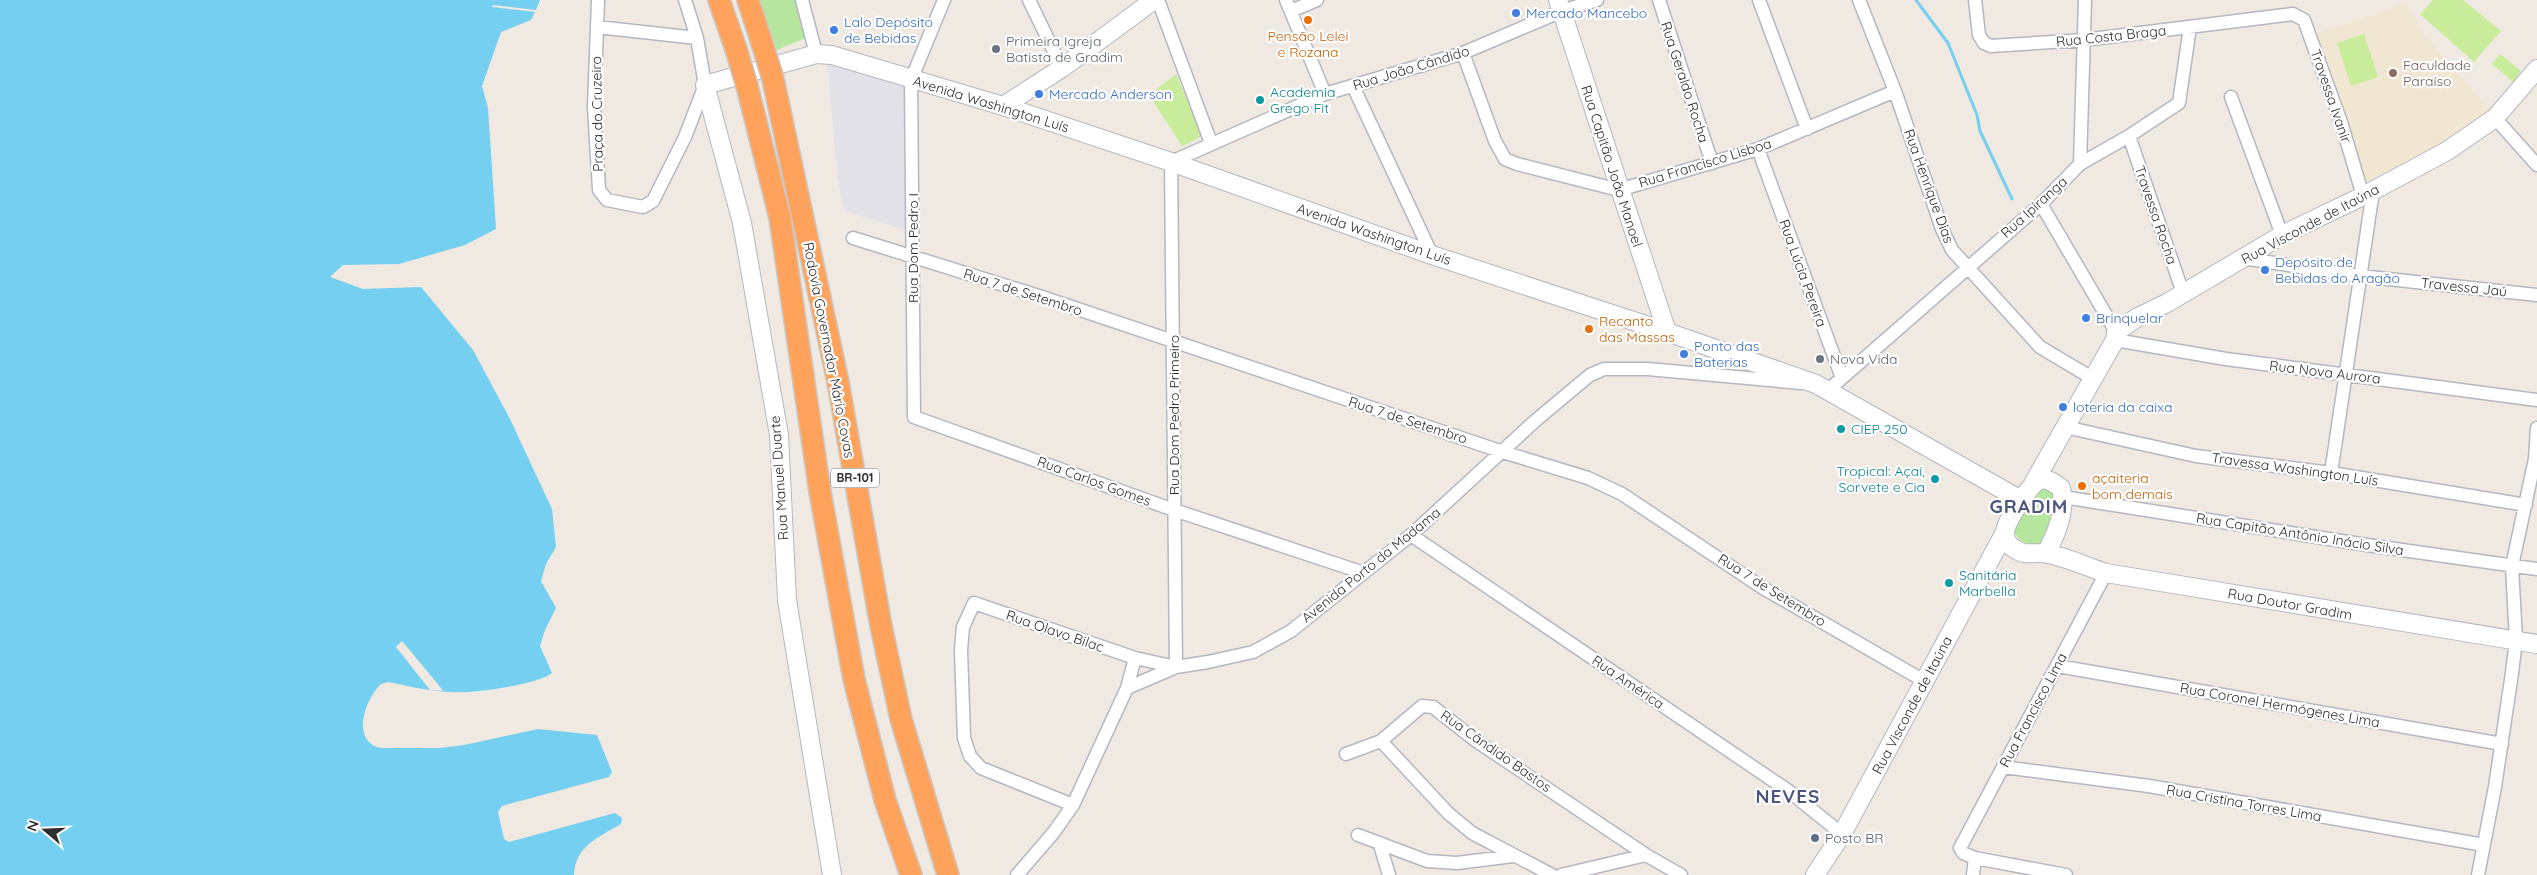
<svg xmlns="http://www.w3.org/2000/svg" width="2537" height="875" viewBox="0 0 2537 875" font-family="Quicksand,sans-serif">
<style>
.industrial{fill:#e3e1e8}
.education{fill:#f0e6d1}
.green{fill:#b6e59e}
.pitch{fill:#c9ec9a}
.water{fill:#75cff0}
.pier{fill:#efe9e1}
.lines{fill:none;stroke-linecap:round;stroke-linejoin:round}
.stream{stroke:#75cff0;stroke-width:3}
.street-casing{stroke:#b4b7c1;stroke-width:15}
.secondary-casing{stroke:#b4b7c1;stroke-width:20}
.highway-casing{stroke:#c9c9c9;stroke-width:24}
.street{stroke:#fff;stroke-width:12}
.secondary{stroke:#fff;stroke-width:18}
.highway{stroke:#ffa35c;stroke-width:21}
.highway-bridge-casing{stroke:#c9c9c9;stroke-width:24;stroke-linecap:butt}
.highway-bridge{stroke:#ffa35c;stroke-width:21}
.shop-dot{fill:#3f7fe0;stroke:#fff;stroke-width:2}
.food-dot{fill:#e8710a;stroke:#fff;stroke-width:2}
.worship-dot{fill:#6b7280;stroke:#fff;stroke-width:2}
.education-dot{fill:#8d6e63;stroke:#fff;stroke-width:2}
.culture-dot{fill:#0f9aa8;stroke:#fff;stroke-width:2}
.service-dot{fill:#5c6f8a;stroke:#fff;stroke-width:2}
.labels{text-anchor:middle;stroke-width:4.5;stroke-linejoin:round;paint-order:stroke}
.shield{fill:#fff;stroke:#6d6d6d;stroke-width:1}
.shield-label{font-size:12px;font-weight:bold;fill:#2e2e2e}
.shop-label{font-size:14px;fill:#366cbe;stroke:#fff;text-anchor:start}
.food-label{font-size:14px;fill:#c56008;stroke:#fff;text-anchor:start}
.street-label{font-size:14px;fill:#2e2e2e;stroke:#fff}
.worship-label{font-size:14px;fill:#5b616d;stroke:#fff;text-anchor:start}
.education-label{font-size:14px;fill:#785e54;stroke:#fff;text-anchor:start}
.culture-label{font-size:14px;fill:#0d838f;stroke:#fff;text-anchor:start}
.service-label{font-size:14px;fill:#4e5e75;stroke:#fff;text-anchor:start}
.district-label{font-size:19px;font-weight:bold;letter-spacing:1px;fill:#4d5680;stroke:#fff}
</style>
<rect width="100%" height="100%" fill="#efe9e1"/>
<path class="industrial" d="M827,63L908,86L911,232L845,211L838,180Z"/>
<path class="education" d="M2407,3L2425,36L2489,109L2458,136L2368,182L2353,152L2318,33Z"/>
<path class="green" d="M760,0H795L808,37L777,50Z
M2038,483L2060,488L2044,546C2029,546 2022,544 2013,531Z"/>
<path class="pitch" d="M2433,0H2463L2501,31L2474,62L2420,14Z
M2364,34L2378,77L2351,86L2337,43Z
M2500,54L2521,71L2513,82L2492,64Z
M1176,74L1202,136L1182,146L1149,95Z"/>
<path class="water" d="M0,0H540L536,10L493,5L492,7L535,12L531,20L501,32L482,86L488,108L496,229L465,245L399,264L343,265L330,277L363,289L421,287L473,350L510,419L552,509L556,547L546,564L541,581L556,608L545,630L540,646L552,673C537,685 470,694 450,692C429,691 408,686 388,682L381,684C365,699 350,742 381,748H440L464,745L538,729L597,735L612,772L609,777L502,806L498,812L504,839L509,842L615,813L622,818L621,824C599,837 575,846 574,875H0Z"/>
<path class="pier" d="M402,641L437,683L443,691L430,690L396,647Z"/>
<g class="lines">
<path class="stream" d="M1916,0L1948,43L1977,115L1980,131L2012,199"/>
<defs>
<path id="street" d="M598,0L594,107L599,190L607,200L643,207L653,201L685,137L705,85L697,38L685,0
M802,0L816,54
M944,0L911,80L914,417L1174,510L1361,572
M1029,0L1062,68
M1158,0L1211,143
M1286,0L1325,94
M1659,0L1712,163
M1759,0L1807,129
M1859,0L1895,91L1942,229L1952,250L2040,347L2092,378
M1975,0L1979,35L1984,43L1991,46L2084,40L2293,14L2304,20L2341,122L2363,196
M1291,11L1317,0
M597,27L697,38
M1463,53L1495,141L1505,159L1517,164L1619,190L1758,149L1895,91
M1353,86L1432,255
M2231,97L2282,235
M2495,118L2537,165
M2129,136L2183,293
M1758,149L1842,378L1828,390
M2080,164L2085,0
M2041,204L2116,332
M853,238L1042,297L1503,452L1588,478L1622,494L1763,588L1926,682
M2242,258L2360,276L2537,295
M2115,340L2226,359L2537,400
M1842,378L2041,204L2080,164L2129,136L2179,103L2190,27
M2065,427L2196,456L2331,473L2526,505
M2331,473L2373,191
M2063,497L2367,545L2537,569
M1411,535L1790,792L1842,834
M2058,666L2502,744
M1127,688L1176,667L1171,162L1325,94L1463,53L1562,11L1597,0
M1346,754L1381,741
M2003,767L2149,786L2484,845
M1073,805L981,768L970,756L964,738L961,650L963,627L974,603L1135,658
M1358,835L1427,861L1457,863L1513,856
M1380,845L1389,875
M1017,875L1054,832L1073,805L1127,688L1135,658L1176,667L1208,662L1253,652L1291,631L1411,535L1535,421L1590,375L1604,369H1648L1801,383
M1552,875L1472,833L1448,813L1381,741L1422,706L1433,707L1475,740L1646,855L1681,875
M1561,875L1646,855
M1973,875L1975,858
M2066,875L1975,858L1963,853L1960,848L2106,573
M2478,875L2495,787L2512,673L2516,640L2512,566L2535,459L2537,428"/>
<path id="secondary" d="M1558,0L1667,332
M1003,106L1062,68L1154,0
M2034,482L2115,340L2116,332L2138,317L2167,303L2282,235L2363,196L2447,151L2495,118L2537,69
M2046,553C2057,533 2066,511 2061,488C2054,483 2048,478 2040,480C2030,483 2005,522 2005,533C2005,540 2009,546 2015,549C2026,557 2035,551 2048,554C2067,557 2087,567 2106,573L2537,644
M832,875L787,600L779,435L742,223L705,85L816,54L832,55L1003,106L1171,162L1432,255L1667,332L1816,384L2021,500
M1815,875L1842,834L2005,532"/>
<path id="highway" d="M719,0L736,49
M748,0L761,40
M773,79L838,382L881,626L901,719L948,875
M747,86L780,218L820,492L854,679L885,800L911,875"/>
</defs>
<use href="#street" class="street-casing"/>
<use href="#secondary" class="secondary-casing"/>
<use href="#highway" class="highway-casing"/>
<use href="#street" class="street"/>
<use href="#secondary" class="secondary"/>
<use href="#highway" class="highway"/>
<defs>
<path id="highway-bridge" d="M761,40L773,79
M736,49L747,86"/>
</defs>
<use href="#highway-bridge" class="highway-bridge-casing"/>
<use href="#highway-bridge" class="highway-bridge"/>
</g>
<g class="shop-dot">
<circle cx="1516" cy="13" r="5"/>
<circle cx="834" cy="30" r="5"/>
<circle cx="1039" cy="94" r="5"/>
<circle cx="2265" cy="270" r="5"/>
<circle cx="2086" cy="318" r="5"/>
<circle cx="1684" cy="354" r="5"/>
<circle cx="2063" cy="407" r="5"/>
</g>
<g class="food-dot">
<circle cx="1308" cy="20" r="5"/>
<circle cx="1589" cy="329" r="5"/>
<circle cx="2082" cy="486" r="5"/>
</g>
<g class="worship-dot">
<circle cx="996" cy="49" r="5"/>
<circle cx="1820" cy="359" r="5"/>
</g>
<circle class="education-dot" cx="2393" cy="73" r="5"/>
<g class="culture-dot">
<circle cx="1260" cy="100" r="5"/>
<circle cx="1841" cy="429" r="5"/>
<circle cx="1935" cy="479" r="5"/>
<circle cx="1949" cy="583" r="5"/>
</g>
<circle class="service-dot" cx="1815" cy="838" r="5"/>
<g class="labels">
<rect class="shield" x="831" y="468.5" width="48" height="19" rx="4"/>
<g class="shield-label">
<text x="855" y="482">BR-101</text>
</g>
<g class="shop-label">
<text x="1526" y="18">Mercado Mancebo</text>
<text x="844" y="27">Lalo Depósito<tspan x="844" dy="16">de Bebidas</tspan></text>
<text x="1049" y="99">Mercado Anderson</text>
<text x="2275" y="267">Depósito de<tspan x="2275" dy="16">Bebidas do Aragão</tspan></text>
<text x="2096" y="323">Brinquelar</text>
<text x="1694" y="351">Ponto das<tspan x="1694" dy="16">Baterias</tspan></text>
<text x="2073" y="412">loteria da caixa</text>
</g>
<g class="food-label">
<text x="1308" y="41" text-anchor="middle">Pensão Lelei<tspan x="1308" dy="16">e Rozana</tspan></text>
<text x="1599" y="326">Recanto<tspan x="1599" dy="16">das Massas</tspan></text>
<text x="2092" y="483">açaiteria<tspan x="2092" dy="16">bom demais</tspan></text>
</g>
<g class="street-label">
<text transform="translate(2111 36) rotate(-6)" y="5">Rua Costa Braga</text>
<text transform="translate(1411 68) rotate(-17)" y="5">Rua João Cândido</text>
<text transform="translate(1685 82) rotate(72)" y="5">Rua Geraldo Rocha</text>
<text transform="translate(2331 96) rotate(71)" y="5">Travessa Ivanir</text>
<text transform="translate(991 104) rotate(17)" y="5">Avenida Washington Luís</text>
<text transform="translate(597 114) rotate(-91)" y="5">Praça do Cruzeiro</text>
<text transform="translate(1705 163) rotate(-17)" y="5">Rua Francisco Lisboa</text>
<text transform="translate(1612 166) rotate(72)" y="5">Rua Capitão João Manoel</text>
<text transform="translate(1929 186) rotate(70)" y="5">Rua Henrique Dias</text>
<text transform="translate(2034 207) rotate(-42)" y="5">Rua Ipiranga</text>
<text transform="translate(2156 215) rotate(71)" y="5">Travessa Rocha</text>
<text transform="translate(2310 224) rotate(-28)" y="5">Rua Visconde de Itaúna</text>
<text transform="translate(1374 234) rotate(19)" y="5">Avenida Washington Luís</text>
<text transform="translate(913 248) rotate(-90)" y="5">Rua Dom Pedro I</text>
<text transform="translate(1803 273) rotate(70)" y="5">Rua Lúcia Pereira</text>
<text transform="translate(2464 287) rotate(6)" y="5">Travessa Jaú</text>
<text transform="translate(1023 292) rotate(18)" y="5">Rua 7 de Setembro</text>
<text transform="translate(829 350) rotate(79)" y="5">Rodovia Governador Mário Covas</text>
<text transform="translate(2325 372) rotate(7)" y="5">Rua Nova Aurora</text>
<text transform="translate(1174 415) rotate(-90)" y="5">Rua Dom Pedro Primeiro</text>
<text transform="translate(1408 420) rotate(18)" y="5">Rua 7 de Setembro</text>
<text transform="translate(2295 469) rotate(8)" y="5">Travessa Washington Luís</text>
<text transform="translate(779 478) rotate(-94)" y="5">Rua Manuel Duarte</text>
<text transform="translate(1094 481) rotate(20)" y="5">Rua Carlos Gomes</text>
<text transform="translate(2300 534) rotate(9)" y="5">Rua Capitão Antônio Inácio Silva</text>
<text transform="translate(1371 565) rotate(-39)" y="5">Avenida Porto da Madama</text>
<text transform="translate(1772 590) rotate(32)" y="5">Rua 7 de Setembro</text>
<text transform="translate(2290 604) rotate(10)" y="5">Rua Doutor Gradim</text>
<text transform="translate(1055 631) rotate(19)" y="5">Rua Olavo Bilac</text>
<text transform="translate(1628 682) rotate(34)" y="5">Rua América</text>
<text transform="translate(1912 705) rotate(-62)" y="5">Rua Visconde de Itaúna</text>
<text transform="translate(2280 705) rotate(10)" y="5">Rua Coronel Hermógenes Lima</text>
<text transform="translate(2033 710) rotate(-62)" y="5">Rua Francisco Lima</text>
<text transform="translate(1496 751) rotate(35)" y="5">Rua Cândido Bastos</text>
<text transform="translate(2244 803) rotate(10)" y="5">Rua Cristina Torres Lima</text>
</g>
<g class="worship-label">
<text x="1006" y="46">Primeira Igreja<tspan x="1006" dy="16">Batista de Gradim</tspan></text>
<text x="1830" y="364">Nova Vida</text>
</g>
<g class="education-label">
<text x="2403" y="70">Faculdade<tspan x="2403" dy="16">Paraíso</tspan></text>
</g>
<g class="culture-label">
<text x="1270" y="97">Academia<tspan x="1270" dy="16">Grego Fit</tspan></text>
<text x="1851" y="434">CIEP 250</text>
<text x="1925" y="476" text-anchor="end">Tropical: Açaí,<tspan x="1925" dy="16">Sorvete e Cia</tspan></text>
<text x="1959" y="580">Sanitária<tspan x="1959" dy="16">Marbella</tspan></text>
</g>
<g class="service-label">
<text x="1825" y="843">Posto BR</text>
</g>
<g class="district-label">
<text x="2029" y="513">GRADIM</text>
<text x="1788" y="803">NEVES</text>
</g>
</g>
<g transform="translate(45 830) rotate(289)" stroke="#ffffff" stroke-width="4" paint-order="stroke">
<path d="M0-4L9 19L0 12L-9 19Z" fill="#2e2e2e"/>
<text y="-8" font-size="14" font-weight="bold" text-anchor="middle" fill="#2e2e2e">N</text>
</g>
</svg>
